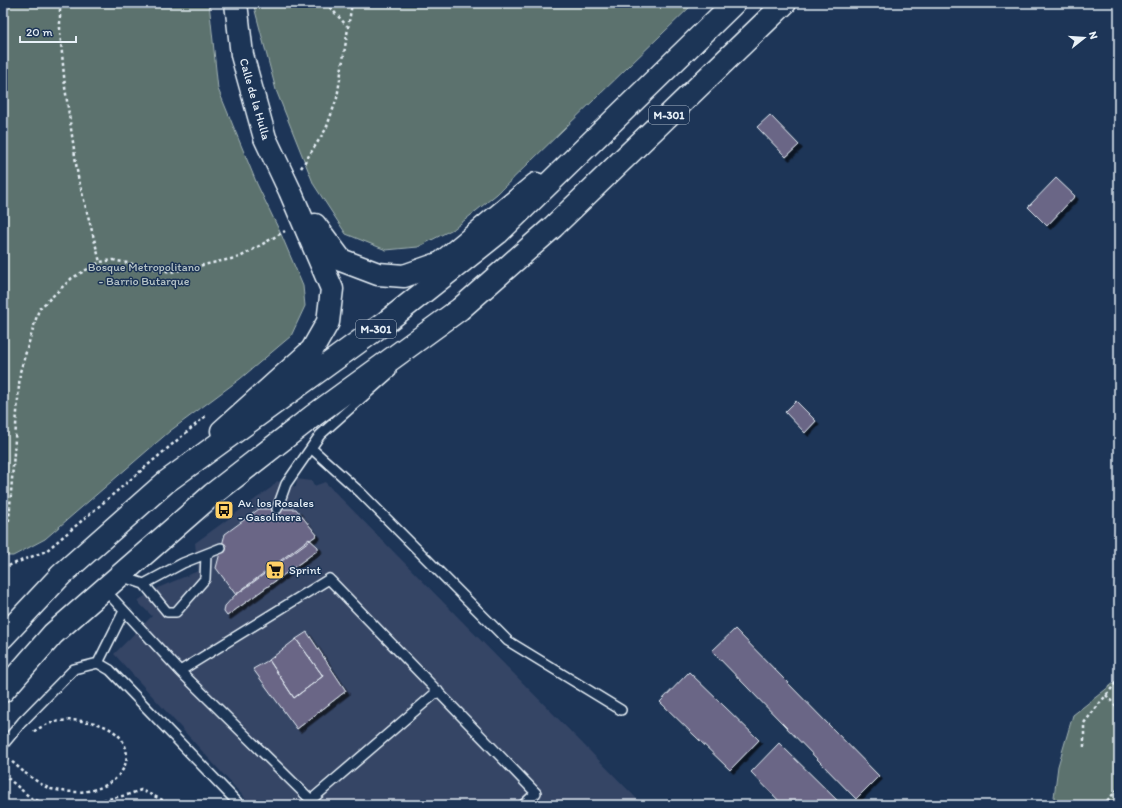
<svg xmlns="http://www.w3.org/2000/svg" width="1122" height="808" viewBox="0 0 1122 808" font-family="Itim,sans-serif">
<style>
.built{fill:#344465}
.green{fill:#5b726e;stroke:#a2b2b3}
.building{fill:#6a6686;stroke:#e8f1f8;filter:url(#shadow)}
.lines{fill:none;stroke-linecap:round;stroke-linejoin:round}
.service-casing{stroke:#e8f1f8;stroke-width:12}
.tertiary-casing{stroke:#e8f1f8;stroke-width:25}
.trunk-casing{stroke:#e8f1f8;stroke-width:25}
.path{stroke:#e8f1f8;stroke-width:2.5;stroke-dasharray:3 3;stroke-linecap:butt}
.service{stroke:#1d3557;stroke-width:9}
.tertiary{stroke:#1d3557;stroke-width:22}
.trunk{stroke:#1d3557;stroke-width:22}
.path-bridge{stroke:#e8f1f8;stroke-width:2.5;stroke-dasharray:3 3;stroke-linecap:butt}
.labels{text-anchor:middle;stroke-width:3;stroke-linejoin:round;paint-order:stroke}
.shield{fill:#1d3557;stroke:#abb9c8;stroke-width:1}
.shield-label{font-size:11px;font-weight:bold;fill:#e8f1f8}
.street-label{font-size:12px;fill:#e8f1f8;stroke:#1d3557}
.park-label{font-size:12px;fill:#b7c5c8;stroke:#1d3557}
.poi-label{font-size:12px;fill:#e8f1f8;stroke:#1d3557;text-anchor:start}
</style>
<defs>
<filter id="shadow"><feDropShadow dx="3.5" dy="3.5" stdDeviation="0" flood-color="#0009"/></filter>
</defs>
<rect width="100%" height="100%" fill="#1d3557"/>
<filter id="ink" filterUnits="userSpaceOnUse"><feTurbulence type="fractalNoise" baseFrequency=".025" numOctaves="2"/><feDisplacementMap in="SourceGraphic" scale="8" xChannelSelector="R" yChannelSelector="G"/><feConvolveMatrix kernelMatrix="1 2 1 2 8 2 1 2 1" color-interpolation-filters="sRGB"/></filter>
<g filter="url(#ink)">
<path class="built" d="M297,479L312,481L314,486L325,482L643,805H251L114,654L152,616L137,601L160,587L198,571L195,543L272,487L277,481L296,487Z"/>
<path class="green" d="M3,3H209L218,89L257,184L281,234L303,286L305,306L291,336L240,379L170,431L45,539L13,556H3Z
M253,3H694L497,194L455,228L418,247L386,250L346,234L314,185L276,90Z
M1119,679V805H1053L1058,766L1073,715Z"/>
<path class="building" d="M770,115L799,145L786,157L757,127Z
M1056,178L1075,196L1047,226L1028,207Z
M796,401L816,421L805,433L785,412Z
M259,509H296L317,535L236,595L216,568L225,534Z
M309,539L318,547V550L227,616L224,612L225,606L236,594Z
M735,629L879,776L856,799L712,651Z
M307,632L346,691L297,729L253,669L269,660L294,698L323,676L296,639Z
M296,639L323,676L294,698L269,660Z
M689,672L759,740L730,770L660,702Z
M779,743L842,805H783L751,772Z"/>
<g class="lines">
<defs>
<path id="service" d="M311,448L361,493L508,641L621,710
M277,509L286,484L320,435L391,372
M120,576L144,584L183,563L221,548
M144,584L167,612H176L205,579L206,554
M104,589L180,671L316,805
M98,663L124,611
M180,671L329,579L536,793L523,805
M3,745L22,722L74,669L98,663L110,670L240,805
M311,800L438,691"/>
<path id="tertiary" d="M315,225L341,260L378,274L404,276L441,263L536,184
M222,431L312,350L328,322L332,289L290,191L265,138L242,55L236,3"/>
<path id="trunk" d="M3,637L61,575L166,482L386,322L498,233L734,3
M3,691L53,634L213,494L313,416L460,309L553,227L785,3"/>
</defs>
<use href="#service" class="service-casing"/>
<use href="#tertiary" class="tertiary-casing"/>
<use href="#trunk" class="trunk-casing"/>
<path class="path" d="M60,3V31L65,87L78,177L100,262
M326,3L347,26
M301,168L326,129L337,98L352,3
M3,532L9,520L20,372L39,309L72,278L100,262L113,260L171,272L240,257L285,231
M3,568L46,551L207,415
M1106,695L1119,710
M1084,747V723L1119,679
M3,764L8,758
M25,773C33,778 42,786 51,789C133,808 156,728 82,721C64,719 49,721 33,732
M3,774L32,799L53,805
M80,805L127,795L141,790L173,805
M1103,805L1119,788"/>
<use href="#service" class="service"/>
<use href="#tertiary" class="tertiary"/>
<use href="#trunk" class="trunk"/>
<path class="path-bridge" d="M3,754L25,773"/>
</g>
</g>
<defs>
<symbol id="bus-square" viewBox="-11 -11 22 22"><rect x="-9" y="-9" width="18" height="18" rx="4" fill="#ffd166" stroke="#1d3557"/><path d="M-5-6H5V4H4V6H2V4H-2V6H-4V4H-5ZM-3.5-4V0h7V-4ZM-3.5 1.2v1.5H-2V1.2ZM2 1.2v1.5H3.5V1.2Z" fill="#111"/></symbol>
<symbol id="supermarket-square" viewBox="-11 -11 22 22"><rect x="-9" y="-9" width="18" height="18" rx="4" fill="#ffd166" stroke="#1d3557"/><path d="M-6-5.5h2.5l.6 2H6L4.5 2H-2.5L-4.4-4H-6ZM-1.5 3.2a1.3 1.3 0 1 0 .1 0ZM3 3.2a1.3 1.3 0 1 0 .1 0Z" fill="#111"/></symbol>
</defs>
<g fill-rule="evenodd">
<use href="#bus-square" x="213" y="499" width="22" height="22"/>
<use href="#supermarket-square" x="264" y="559" width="22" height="22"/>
</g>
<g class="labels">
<g class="shield">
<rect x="649" y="106" width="40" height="18" rx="3"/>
<rect x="356" y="320" width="40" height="18" rx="3"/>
</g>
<g class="shield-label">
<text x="669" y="119">M-301</text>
<text x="376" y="333">M-301</text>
</g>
<g class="street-label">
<text transform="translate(255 99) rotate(74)" y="4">Calle de la Hulla</text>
</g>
<g class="park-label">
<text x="144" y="271">Bosque Metropolitano<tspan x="144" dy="14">- Barrio Butarque</tspan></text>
</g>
<g class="poi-label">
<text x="238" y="507">Av. los Rosales<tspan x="238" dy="14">- Gasolinera</tspan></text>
<text x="289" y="574">Sprint</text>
</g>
</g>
<rect width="1122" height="808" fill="none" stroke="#1d3557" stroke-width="16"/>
<rect x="8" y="8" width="1106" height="792" fill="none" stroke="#e8f1f8" stroke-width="1.5" filter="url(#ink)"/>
<g transform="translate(1084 38) rotate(73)" stroke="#1d3557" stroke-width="3" paint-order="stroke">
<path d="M0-3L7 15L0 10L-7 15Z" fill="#e8f1f8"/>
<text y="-6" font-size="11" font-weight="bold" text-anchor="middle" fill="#e8f1f8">N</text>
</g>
<path d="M20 36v6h56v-6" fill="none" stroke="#e8f1f8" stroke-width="2"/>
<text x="26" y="36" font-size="12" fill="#e8f1f8" stroke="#1d3557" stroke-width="3" paint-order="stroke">20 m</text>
</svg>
